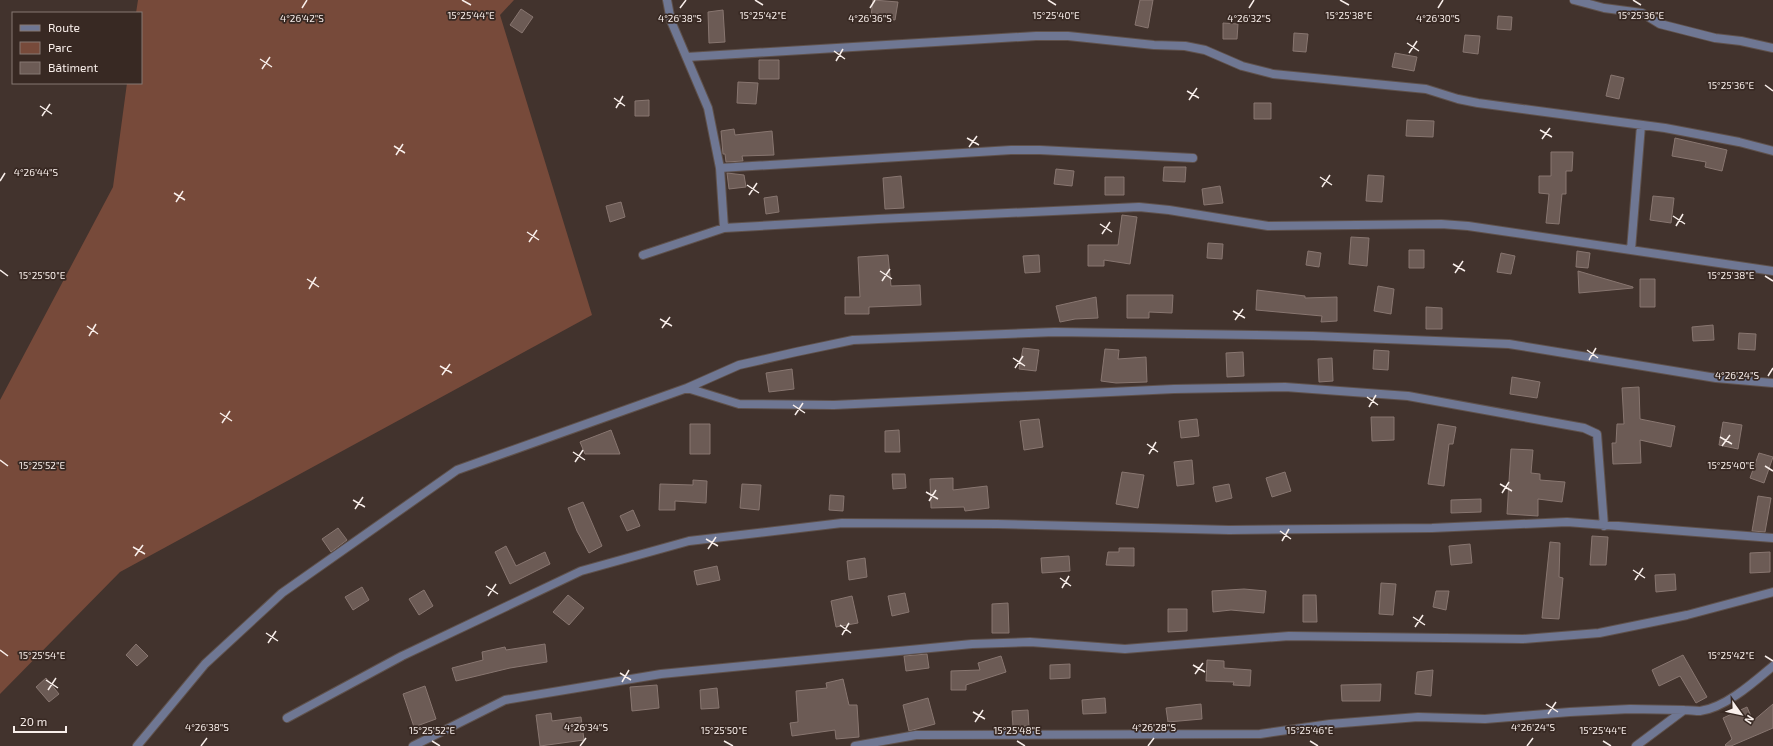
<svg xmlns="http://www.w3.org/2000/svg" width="1773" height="746" viewBox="0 0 1773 746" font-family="'Exo 2',sans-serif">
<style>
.green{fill:#774a3a}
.building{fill:#6c5b55;stroke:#887670}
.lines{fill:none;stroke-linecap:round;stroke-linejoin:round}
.street-casing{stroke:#5f514b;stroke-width:10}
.street{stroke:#6f7793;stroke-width:8}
.ticks{fill:none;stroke:#f9efeb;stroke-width:1.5}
.ticks-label{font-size:10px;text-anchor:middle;fill:#f9efeb;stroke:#382923;stroke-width:3.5;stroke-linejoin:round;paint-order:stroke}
</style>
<rect width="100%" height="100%" fill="#42332d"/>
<path class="green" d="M138,0H514L500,15L592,315L120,572L0,694V400L113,187L127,83H141V13H136Z"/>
<path class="building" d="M873,0L898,2L895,20L871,16Z
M1140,0H1153L1148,28L1135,25Z
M521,9L533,17L522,33L510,25Z
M723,10L725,42L709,43L708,12Z
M1498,16L1512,17L1511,30L1497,29Z
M1223,23L1238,24L1237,39H1223Z
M1294,33L1308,34L1306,52L1293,51Z
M1465,35L1480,36L1478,54L1463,52Z
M1395,53L1417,57L1414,71L1392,67Z
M759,60H779V79H759Z
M1611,75L1624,78L1619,99L1606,96Z
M738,82L758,83L756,104L737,103Z
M649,100V116H635V101Z
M1254,103H1271V119H1254Z
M1407,120L1434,121L1433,137L1406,136Z
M734,129L735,135L772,131L774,155L742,156L743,161L726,162L725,154H723L721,131Z
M1675,138L1727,150L1722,171L1705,167L1706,162L1672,156Z
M1551,152H1573L1572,171H1566V194H1562L1559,224L1546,223L1549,194L1539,193V176H1551Z
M1164,167H1186L1185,182L1163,181Z
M1056,169L1074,171L1072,186L1054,184Z
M727,173L744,175L746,187L729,189Z
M1368,175L1384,176L1382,202L1366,201Z
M901,176L904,208L885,209L883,178Z
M1105,177H1124V195H1105Z
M1220,186L1223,203L1204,205L1202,189Z
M777,196L779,212L766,214L764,198Z
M1653,196L1674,198L1671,223L1650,220Z
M621,202L625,217L610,222L606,206Z
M1122,215L1137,217L1130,264L1104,260V266H1088V245H1118Z
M1351,237L1369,238L1367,266L1349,264Z
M1208,243L1223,244L1222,259L1207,258Z
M1409,250H1424V268H1409Z
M1308,251L1321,253L1319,267L1306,265Z
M1577,251L1590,253L1588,268L1576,267Z
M1501,253L1515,256L1511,274L1497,272Z
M888,255L891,286L920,285L921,305L869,307V314H845V297H860L858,257Z
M1039,255L1040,272L1025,273L1023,256Z
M1578,271L1633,287V288L1579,293Z
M1640,279H1655V307H1640Z
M1378,286L1394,289L1391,314L1374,311Z
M1257,290L1305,296V298L1337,297V321L1321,322L1322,316L1256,310Z
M1127,295H1173L1172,313L1149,312V318H1127Z
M1096,297L1098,318L1075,319L1060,322L1056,306Z
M1426,307L1442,308V329H1426Z
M1713,325L1714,340L1693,341L1692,327Z
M1739,333L1756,334L1755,350L1738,349Z
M1023,348L1039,350L1036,371L1019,369Z
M1105,349L1119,350L1118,359L1146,357L1147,382L1116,383L1101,381Z
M1374,350L1389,351L1388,370L1373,369Z
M1243,352L1244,376L1227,377L1226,353Z
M1332,358L1333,381L1319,382L1318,359Z
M792,369L794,389L769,392L766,373Z
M1512,377L1540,382L1537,398L1510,394Z
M1639,387L1640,419L1675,426L1671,447L1640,440L1641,463L1613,464L1612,443H1616L1617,424H1624L1622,388Z
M1371,417H1394V440L1372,441Z
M1039,419L1043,447L1024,450L1020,421Z
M1197,419L1199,436L1181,438L1179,421Z
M1723,422L1742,425L1738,449L1719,445Z
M690,424H710V454H690Z
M1438,424L1456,427L1453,444H1449L1444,486L1428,484Z
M611,430L620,454H585L580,442Z
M899,430L900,452H885V431Z
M1511,449L1533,450L1531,473L1540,474V480L1565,482L1562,502L1538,499V516L1507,514Z
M1759,453L1773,457L1764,483L1750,478Z
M1192,460L1194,484L1177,486L1174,462Z
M1122,472L1144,475L1138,508L1116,504Z
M1285,472L1291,491L1272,497L1266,478Z
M892,474H905L906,488L893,489Z
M953,478V490L987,486L989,508L965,511L964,507L931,508L930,479Z
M693,480L707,481L706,503L675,501V510H659L660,484L693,485Z
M742,484L761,485L759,510L740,508Z
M1229,484L1232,498L1216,502L1213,487Z
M830,495L844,496L843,511L829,510Z
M1758,496L1771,498L1765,532L1752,531Z
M1481,499V512L1451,513V500Z
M583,502L602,546L589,553L577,531L568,508Z
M633,510L640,526L627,531L620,516Z
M338,528L347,540L331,552L322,539Z
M1592,536L1608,537L1606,565H1590Z
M1550,542L1560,543L1559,577L1563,578L1559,619L1542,618Z
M1470,544L1472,563L1451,565L1449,546Z
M506,546L516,566L545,552L550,564L510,584L495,552Z
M1119,548H1134V566L1106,565L1108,552H1119Z
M1770,552V572L1750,573V553Z
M1069,556L1070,571L1042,573L1041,558Z
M865,558L867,577L849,580L847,561Z
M717,566L720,580L697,585L694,571Z
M1675,574L1676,590L1656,592L1655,575Z
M1381,583L1396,584L1393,615L1379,614Z
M362,587L369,600L353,610L345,597Z
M1244,589L1266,591L1264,613L1231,610L1213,612L1212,591Z
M424,590L433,606L419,615L409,599Z
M1436,591H1449L1446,610L1433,607Z
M905,593L909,612L892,616L888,596Z
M568,595L584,608L569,625L553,612Z
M1303,595H1316L1317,622H1303Z
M852,596L858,623L836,627L831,601Z
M1008,603L1009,633H992V604Z
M1168,609H1187V631L1168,632Z
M136,644L148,656L137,666L126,655Z
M545,644L547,662L510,668L456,681L452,668L483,660L482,652L505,647L506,650Z
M927,654L929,668L906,671L904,656Z
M1683,655L1707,697L1696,703L1680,676L1659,686L1652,670Z
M1001,656L1006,672L966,685V690H951V671L980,670L978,663Z
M1207,660L1224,661V668L1251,670L1250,686L1233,685L1234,682L1206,681Z
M1070,664V678L1050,679V665Z
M1433,670L1431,696L1415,694L1417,672Z
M46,678L59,694L49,702L36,687Z
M843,679L849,705H857L859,737L836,739L835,730L792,736L790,723L798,722L796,691L827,688L826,683Z
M1381,684L1380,701H1342L1341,685Z
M657,685L659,708L632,711L630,687Z
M425,686L436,719L414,727L403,694Z
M717,688L719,708L701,709L700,690Z
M928,698L935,724L909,731L903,705Z
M1105,698L1106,713L1083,714L1082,700Z
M1201,704L1202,719L1168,722L1166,708Z
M1773,704V728L1731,746H1726L1725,745L1732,739L1723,718L1747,707L1753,721Z
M1028,710L1029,726L1013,727L1012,711Z
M551,713L552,721L581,717L584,740L540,746L536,715Z"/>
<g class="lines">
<defs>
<path id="street" d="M667,0L671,21L708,108L720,168L724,228
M1574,0L1604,8L1642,13L1660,24L1715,38L1741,41L1773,48
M687,57L1036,36H1068L1154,45L1185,46L1205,50L1242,66L1273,74L1426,89L1458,99L1478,103L1665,128L1739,142L1773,151
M720,168L1011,150H1040L1193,158
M1631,250L1641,125
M643,255L724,228L878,219L1139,207L1169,210L1268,226L1441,224L1468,226L1773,271
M687,388L739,404L834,405L1174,389L1285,387L1408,396L1584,428L1597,434L1604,526
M287,718L402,656L581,571L689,541L842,523L997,524L1229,530L1432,528L1567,522L1773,538
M137,746L205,664L282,593L457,470L687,388L739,365L796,352L853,340L1055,332L1313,336L1509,344L1716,378L1773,383
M413,746L505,700L661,674L972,644L1030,642L1125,649L1289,636L1523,639L1599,633L1687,615L1773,592
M855,746L916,735L1260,734L1330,724L1418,717L1485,719L1570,712L1630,709L1684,710
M1636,746L1684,710C1689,710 1695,711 1700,711C1725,708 1754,682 1773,666"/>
</defs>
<use href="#street" class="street-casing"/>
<use href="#street" class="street"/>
</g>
<path class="ticks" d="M462,0L471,5M755,0L763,5M1048,0L1056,5M1340,0L1349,5M1633,0L1641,5M302,8L307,0M680,8L686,0M870,8L875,0M1249,8L1254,0M1438,8L1443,0M1407,43L1419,51M834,51L845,59M1409,53L1417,41M260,59L272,67M836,61L843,49M262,69L270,57M1765,85L1773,91M1187,91L1199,98M614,98L625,106M1189,100L1197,88M40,106L52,114M616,108L623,96M42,116L50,104M1540,130L1552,137M967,138L979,145M1542,139L1550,128M394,146L405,153M969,147L977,136M396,155L403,144M1320,177L1332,185M0,181L5,173M747,185L759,193M1322,187L1330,175M174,193L185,200M749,195L757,183M176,202L183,191M1673,216L1685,224M1100,224L1112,232M1676,226L1683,214M527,232L539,240M1102,234L1110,222M529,242L537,230M1453,264L1465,271M0,270L8,276M880,271L892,279M1455,273L1463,261M1765,276L1773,281M307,279L319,287M882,281L890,269M309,289L316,277M1233,311L1245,318M660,319L672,326M1235,320L1243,309M87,326L98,334M662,328L670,317M89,336L96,324M1587,350L1598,358M1013,358L1025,366M1589,360L1596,348M440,366L452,373M1015,368L1023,356M442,375L450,364M1768,376L1773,368M1367,397L1378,405M793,405L805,413M1369,407L1376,395M220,413L232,421M795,415L803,403M222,423L230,411M1720,437L1732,444M1147,444L1158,452M1722,446L1730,435M573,452L585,460M1149,454L1156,442M0,460L8,466M575,462L583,450M1765,466L1773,471M1500,484L1512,491M926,492L938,499M1502,493L1509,482M353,500L365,507M929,501L936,490M355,509L363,497M1280,531L1291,539M706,539L718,546M1282,541L1289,529M133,547L145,554M708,549L716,537M135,556L143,545M1633,570L1645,578M1060,578L1071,586M1635,580L1643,568M486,586L498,594M1062,588L1069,576M488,596L496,584M1413,617L1425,625M840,625L851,633M1415,627L1423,615M266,633L278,641M842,635L849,623M268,643L276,631M0,650L8,656M1765,656L1773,661M1193,665L1205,672M620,673L631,680M1195,674L1203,663M46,680L58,688M622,682L629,670M48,690L56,678M1546,704L1558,712M973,712L985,719M1548,714L1556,702M975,722L983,710M432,741L440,746M724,741L733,746M1017,741L1025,746M1310,741L1318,746M1603,741L1611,746M201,746L207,738M580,746L586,738M1148,746L1154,738M1527,746L1533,738"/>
<g class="ticks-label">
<text x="1641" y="19">15°25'36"E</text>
<text x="471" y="19">15°25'44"E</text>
<text x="763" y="19">15°25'42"E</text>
<text x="1349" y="19">15°25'38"E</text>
<text x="1056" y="19">15°25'40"E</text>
<text x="302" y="22">4°26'42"S</text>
<text x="680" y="22">4°26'38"S</text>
<text x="870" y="22">4°26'36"S</text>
<text x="1249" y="22">4°26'32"S</text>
<text x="1438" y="22">4°26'30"S</text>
<text x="1731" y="89">15°25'36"E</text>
<text x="36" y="176">4°26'44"S</text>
<text x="1731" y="279">15°25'38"E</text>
<text x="42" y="279">15°25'50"E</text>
<text x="1737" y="379">4°26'24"S</text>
<text x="1731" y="469">15°25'40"E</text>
<text x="42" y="469">15°25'52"E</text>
<text x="1731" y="659">15°25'42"E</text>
<text x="42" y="659">15°25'54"E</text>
<text x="207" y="731">4°26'38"S</text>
<text x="586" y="731">4°26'34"S</text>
<text x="1154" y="731">4°26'28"S</text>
<text x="1533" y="731">4°26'24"S</text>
<text x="432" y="734">15°25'52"E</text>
<text x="724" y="734">15°25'50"E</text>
<text x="1017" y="734">15°25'48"E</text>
<text x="1310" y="734">15°25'46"E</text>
<text x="1603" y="734">15°25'44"E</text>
</g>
<rect x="12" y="12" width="130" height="72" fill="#382923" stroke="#857873"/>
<rect x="20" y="25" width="20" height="6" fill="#6f7793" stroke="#857873"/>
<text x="48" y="32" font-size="12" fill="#f9efeb">Route</text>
<rect x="20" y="42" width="20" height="12" fill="#774a3a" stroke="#857873"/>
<text x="48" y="52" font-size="12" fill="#f9efeb">Parc</text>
<rect x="20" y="62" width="20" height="12" fill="#6c5b55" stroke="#857873"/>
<text x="48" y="72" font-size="12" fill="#f9efeb">Bâtiment</text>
<g transform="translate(1741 714) rotate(123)" stroke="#382923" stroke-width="3" paint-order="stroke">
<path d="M0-3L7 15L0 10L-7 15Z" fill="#f9efeb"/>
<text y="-6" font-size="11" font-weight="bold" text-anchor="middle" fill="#f9efeb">N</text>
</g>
<path d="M14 726v6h52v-6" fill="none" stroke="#f9efeb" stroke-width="2"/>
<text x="20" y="726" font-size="12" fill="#f9efeb" stroke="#382923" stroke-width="3" paint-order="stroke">20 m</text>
</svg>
